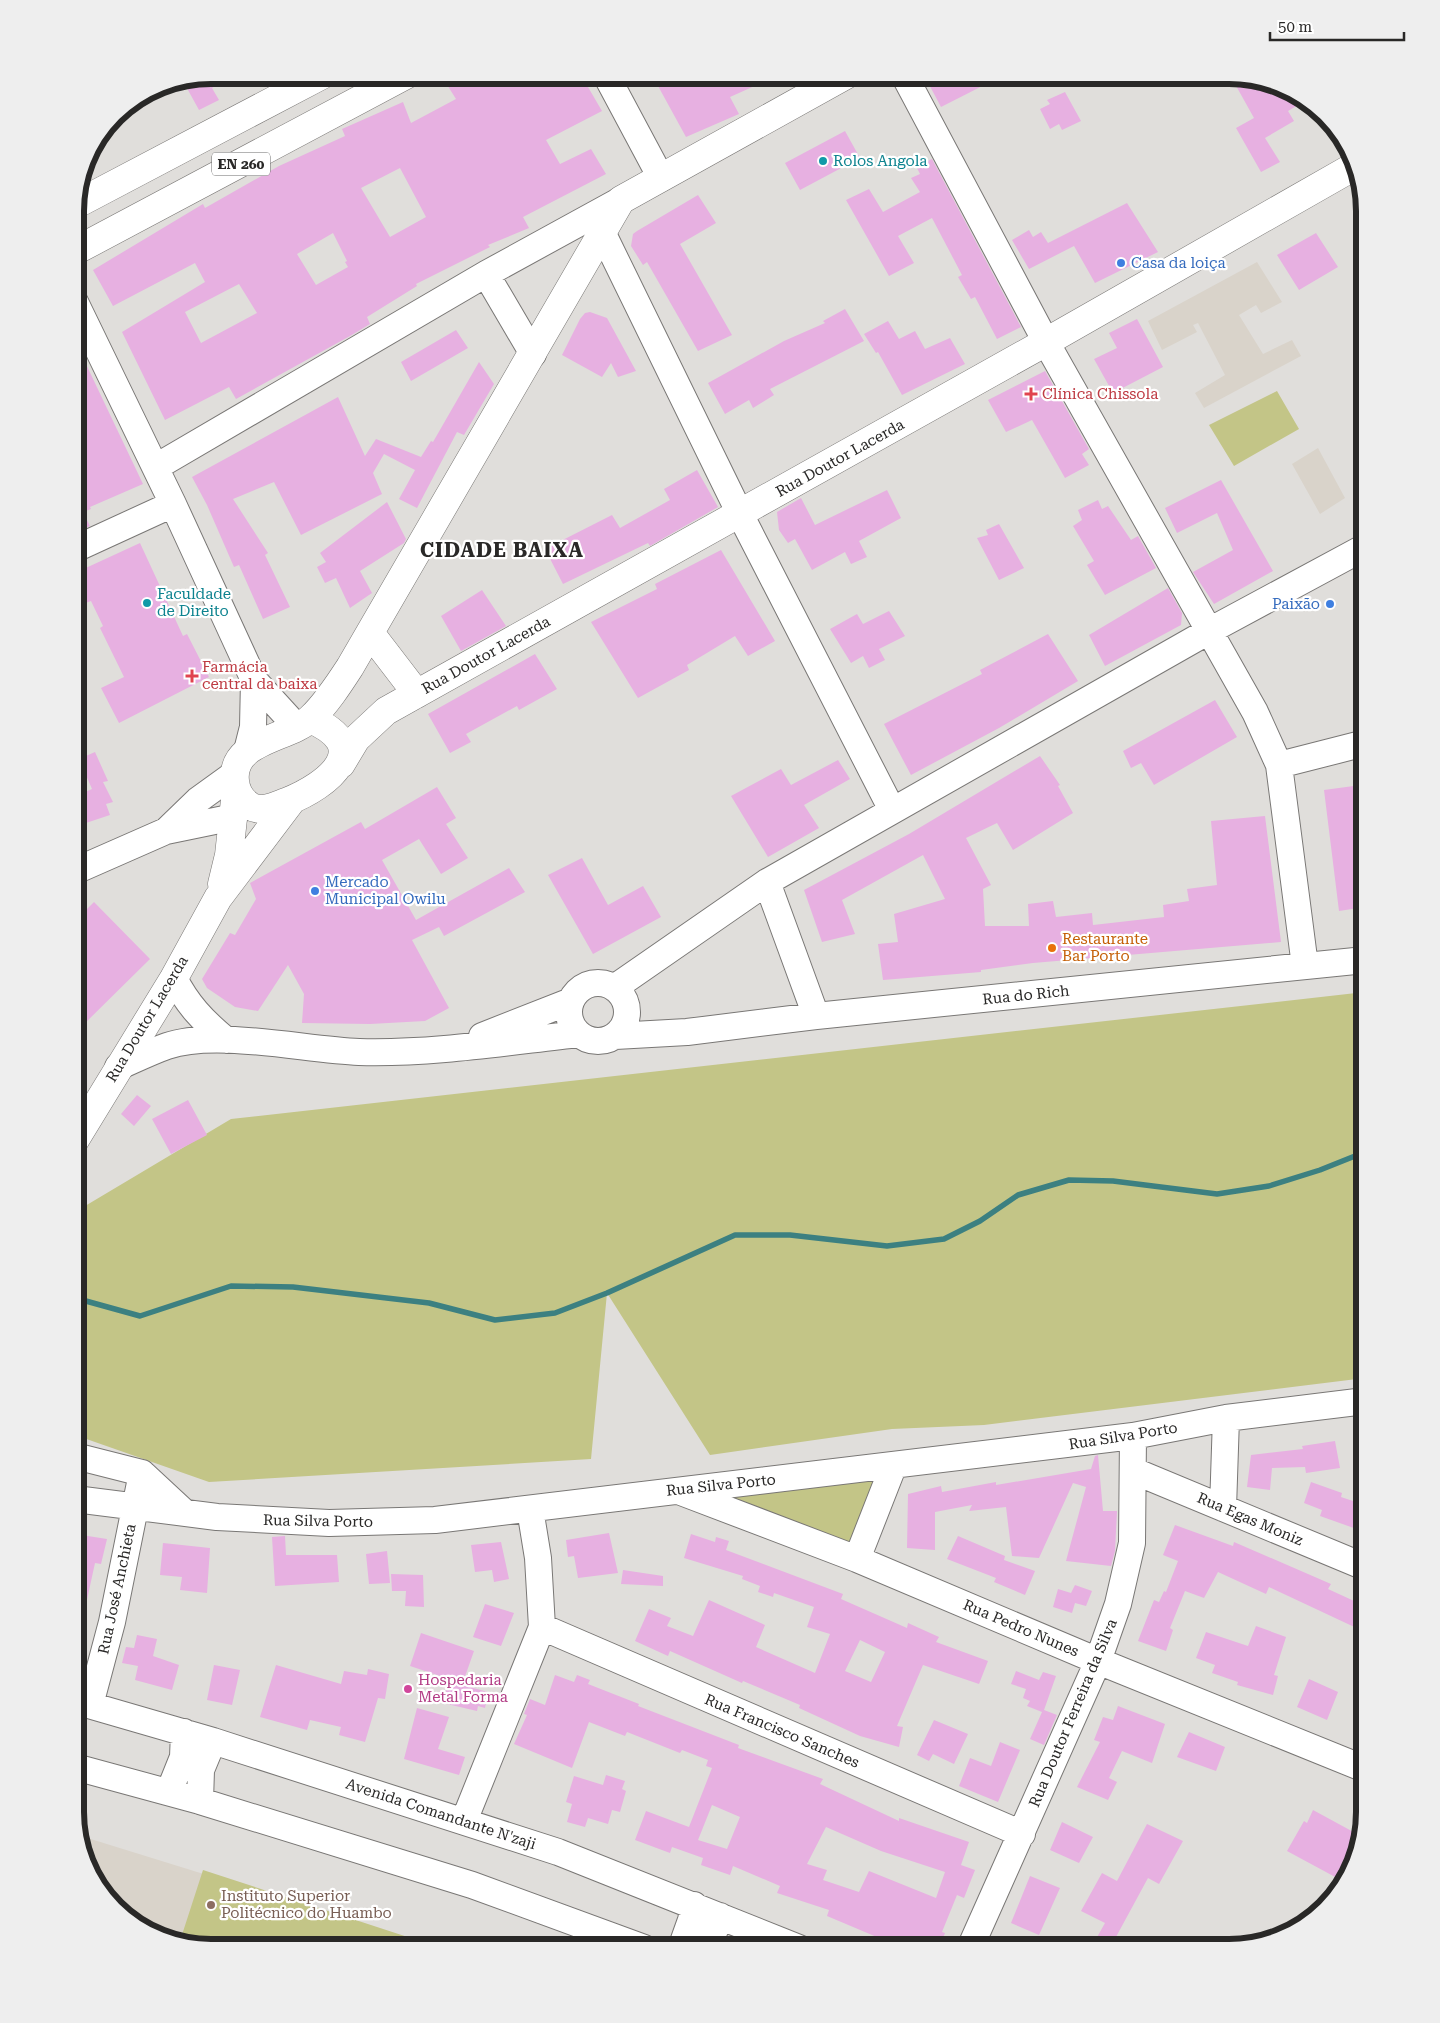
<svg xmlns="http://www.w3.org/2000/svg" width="1440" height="2023" viewBox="0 0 1440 2023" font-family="'Roboto Serif',serif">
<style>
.built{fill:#d9d3ca}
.green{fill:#c3c587}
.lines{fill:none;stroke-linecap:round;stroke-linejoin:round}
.stream{stroke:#3c8081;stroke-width:5.5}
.building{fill:#e7b0e1;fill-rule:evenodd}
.minor-casing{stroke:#797775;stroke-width:28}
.major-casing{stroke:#797775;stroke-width:29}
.minor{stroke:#fff;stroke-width:26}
.major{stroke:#fff;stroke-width:28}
.culture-dot{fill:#0f9aa8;stroke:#fff;stroke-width:2}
.shop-dot{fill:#3f7fe0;stroke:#fff;stroke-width:2}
.health-dot{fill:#e0444e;stroke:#fff;stroke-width:2}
.food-dot{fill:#e8710a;stroke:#fff;stroke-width:2}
.hotel-dot{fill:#d1479c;stroke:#fff;stroke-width:2}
.education-dot{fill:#8d6e63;stroke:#fff;stroke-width:2}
.labels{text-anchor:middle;stroke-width:4.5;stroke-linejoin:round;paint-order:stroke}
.shield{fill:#fff;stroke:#696868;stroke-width:1}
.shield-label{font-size:14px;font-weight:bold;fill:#292827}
.culture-label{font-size:15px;fill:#0d838f;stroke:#fff;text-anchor:start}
.shop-label{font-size:15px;fill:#366cbe;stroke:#fff;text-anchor:start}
.health-label{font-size:15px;fill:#be3a42;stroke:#fff;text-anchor:start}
.street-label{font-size:15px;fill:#292827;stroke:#fff}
.food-label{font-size:15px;fill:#c56008;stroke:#fff;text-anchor:start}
.hotel-label{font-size:15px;fill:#b23c85;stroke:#fff;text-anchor:start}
.education-label{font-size:15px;fill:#785e54;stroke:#fff;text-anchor:start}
.district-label{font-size:20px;font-weight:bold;letter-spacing:1px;fill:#292827;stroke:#fff}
.rim{fill:none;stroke:#292827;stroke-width:6}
</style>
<rect width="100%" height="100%" fill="#e0dedb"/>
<path class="built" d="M1257,262L1282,302L1261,313L1256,305L1239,315L1263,354L1292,340L1301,356L1204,408L1195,393L1225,375L1198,323L1193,325L1197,332L1162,350L1148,321Z
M1318,448L1345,498L1320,514L1292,464Z
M81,1836L429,1944L428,1948H202L143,1930L93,1880Z"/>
<path class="green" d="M1277,391L1299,429L1234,466L1209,425Z
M1365,992V1378L984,1425L892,1429L710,1455L607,1293L591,1459L209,1482L75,1435V1212L231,1119Z
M883,1474L854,1547L705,1494Z
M203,1870L429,1944L428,1948H202L180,1941Z"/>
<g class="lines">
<path class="stream" d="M75,1298L140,1316L231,1286L293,1287L429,1303L495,1320L555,1313L607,1293L735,1235H790L887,1246L944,1239L980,1221L1018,1195L1069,1180L1113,1181L1217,1194L1269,1186L1320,1170L1365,1152"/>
</g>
<path class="building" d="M211,75H233L212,88L219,100L199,110L183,81Z
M453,75H581L602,111L546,140L560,164L591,149L606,174L523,217L529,228L488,245L490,247L416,284L417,286L367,317L370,324L350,336L236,399L229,387L165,420L122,332L205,282L195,263L113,306L93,270L203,204L205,208L279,166L345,136L342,129L403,102L411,123L456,99L444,80ZM400,168L426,217L390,237L361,188ZM333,233L347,261L345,262L348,267L316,285L297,254ZM239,284L257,313L201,343L185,312Z
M652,75H779L730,97L739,114L686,137Z
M924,75H1004L941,107Z
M1230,75H1238L1297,93L1305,101L1288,111L1294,121L1265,138L1280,162L1261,172L1236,128L1254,118Z
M1065,92L1081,121L1062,130L1059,124L1050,129L1040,109L1050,104L1047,100Z
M845,131L860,158L800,190L785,163Z
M932,159L1021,327L997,339L975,297L971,299L958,277L962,275L932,218L898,236L914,263L889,276L846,200L869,189L883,212L920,192L911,178L920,174L916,166Z
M698,195L716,223L680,244L732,335L698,351L647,262L643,265L631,246L633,234L637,231Z
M1127,203L1158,252L1095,283L1074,246L1029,269L1012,240L1029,230L1033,237L1041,232L1048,243Z
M1316,233L1338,267L1299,290L1277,255Z
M845,309L864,341L770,389L774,395L753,408L749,400L725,414L708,383L784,341L825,323L823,321Z
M590,312L607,318L636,371L618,377L611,363L602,377L562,355L580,319L585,313Z
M1137,319L1163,367L1113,393L1094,359L1117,348L1109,333Z
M888,321L899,339L915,331L925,349L950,338L965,364L902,395L878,352L876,353L864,334Z
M456,330L468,348L411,381L401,362Z
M75,341L143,484L90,507L91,509L83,512L90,526L75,532Z
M479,362L494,384L464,435L457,432L417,508L399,499L415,470L384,454L373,473L382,494L301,535L274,482L233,499L268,553L265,555L290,607L263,619L239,565L234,567L207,505L192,477L338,397L365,456L376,439L421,457L431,441L433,442Z
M1045,371L1089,449L1082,454L1089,465L1065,478L1032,420L1006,432L988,400Z
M697,470L718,507L650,546L648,543L563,584L545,549L612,515L620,528L670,500L664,489Z
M1221,480L1273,571L1214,604L1193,572L1233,550L1217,513L1177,533L1165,508Z
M887,490L901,518L859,541L867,557L851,564L845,552L812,570L795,539L788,543L779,530L777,512L801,498L815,525Z
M1098,500L1102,509L1108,506L1131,540L1138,536L1156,568L1105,595L1087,565L1094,561L1073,526L1082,520L1078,510Z
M387,502L406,539L404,543L360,571L372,593L350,608L336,578L325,583L317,567L326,562L320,553Z
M999,524L1024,568L999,580L977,538L988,535L986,530Z
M140,543L183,636L187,634L209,677L119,723L101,688L124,677L100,628L103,626L91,601L75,607V585L82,582L77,572Z
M721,550L775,641L748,656L735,636L687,665L689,670L638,698L591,622L657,589L655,584Z
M1168,588L1182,613L1181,625L1105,666L1089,635Z
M482,590L506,626L461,651L441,616Z
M889,611L905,636L879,649L885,660L869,668L863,656L851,663L830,629L857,614L863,624Z
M1048,634L1078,681L999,728L911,775L884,724L982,674L980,670Z
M535,654L557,689L519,710L517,706L466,734L471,742L450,753L428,714Z
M1215,700L1237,737L1154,785L1141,763L1131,768L1123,751Z
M95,752L108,781L103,782L113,802L106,804L110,815L86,823L76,796L92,789L79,759Z
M1040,756L1060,785L1058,786L1073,813L1013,850L997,823L966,838L991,885L983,889L985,926H1029L1028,904L1053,901L1056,917L1092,913L1093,925L1164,917L1163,905L1189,901L1187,889L1217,885L1211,821L1265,816L1281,942L1033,963L981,970V972L883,980L878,944L898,942L894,914L945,899L923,855L842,900L855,934L822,942L804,890L909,834Z
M838,760L850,779L804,805L819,828L768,857L731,796L781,769L791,785Z
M1361,785L1365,812V907L1339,911L1324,790Z
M437,787L456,818L446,824L468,858L441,874L419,839L382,860L416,920L509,868L525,892L444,936L439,927L412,940L449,1008L425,1021L370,1024L302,1023L304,994L288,965L258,1011L235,1007L207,988L202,979L230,933L235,935L256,899L250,883L361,822L365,829Z
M582,858L608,905L643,886L661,917L593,954L548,875Z
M94,902L150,959L75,1033V921Z
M137,1095L151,1106L134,1126L121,1114Z
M188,1100L207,1135L171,1154L152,1119Z
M1335,1441L1340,1468L1306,1473L1305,1467L1272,1468L1270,1490L1247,1487L1251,1455L1303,1449L1302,1446Z
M1098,1455L1103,1511H1117L1115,1551L1111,1566L1066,1561L1086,1487L1073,1483L1039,1558L1012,1556L1006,1507L969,1511L972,1505L935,1512V1550L907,1548L908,1494L941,1486L942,1492L996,1482V1485L1091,1469L1095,1456Z
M1311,1482L1342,1493L1341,1497L1365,1505V1532L1320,1516L1322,1510L1304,1503Z
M1175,1525L1233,1546L1234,1542L1331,1584L1328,1589L1365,1606V1632L1269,1587L1266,1594L1218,1572L1204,1598L1185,1591L1170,1628L1173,1630L1166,1651L1138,1641L1154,1600L1159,1602L1164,1591L1166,1592L1178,1561L1163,1555Z
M609,1533L618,1573L578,1578L574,1556L568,1557L566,1540Z
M75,1534L107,1539L101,1564L95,1563L81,1627H75Z
M691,1534L715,1542L716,1537L729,1541L726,1550L843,1594L841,1599L907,1628L908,1623L939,1637L936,1642L988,1661L979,1684L923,1665L897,1726L903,1727L899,1747L860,1736L799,1708L800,1705L743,1681L742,1683L670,1651L668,1656L635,1641L649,1609L671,1618L667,1626L693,1636L709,1600L765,1625L756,1647L815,1673L830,1634L807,1627L814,1607L774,1593L773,1597L758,1592L760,1586L742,1579L743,1576L684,1558ZM860,1640L885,1652L871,1682L845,1671Z
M285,1536L286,1555H337L339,1582L275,1586L272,1537Z
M958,1536L1005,1556L1004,1560L1035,1571L1025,1595L994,1582L996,1578L947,1559Z
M501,1542L509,1579L494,1582L492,1570L475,1572L471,1545Z
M163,1543L210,1548L207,1593L180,1590L182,1577L160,1575Z
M387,1551L390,1583L369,1584L366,1554Z
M623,1570L663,1576V1586L621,1584Z
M391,1574L423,1575L424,1607L405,1606L406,1591H392Z
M1075,1585L1092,1591L1086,1606L1075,1603L1072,1613L1053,1607L1058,1589L1071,1593Z
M485,1604L514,1613L501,1646L473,1637Z
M1256,1626L1286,1637L1274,1675L1278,1676L1273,1695L1237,1685L1238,1682L1212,1673L1215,1665L1196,1658L1206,1632L1248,1646Z
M421,1633L474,1651L462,1685L488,1692L485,1708L478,1706L477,1711L443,1703L449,1679L410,1666Z
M137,1635L157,1639L153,1656L179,1665L172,1690L135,1680L138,1666L122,1663L126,1647L134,1648Z
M214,1665L240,1670L232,1705L207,1700Z
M276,1665L341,1684L344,1671L367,1675L368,1669L389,1674L385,1699L378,1698L365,1742L339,1735L341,1727L310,1720L307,1730L260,1717Z
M1016,1671L1039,1680L1043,1672L1056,1676L1044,1710L1057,1715L1044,1745L1030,1739L1042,1712L1027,1706L1030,1701L1023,1698L1026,1689L1011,1684Z
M555,1675L574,1682L577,1675L590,1680L588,1684L639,1704L638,1706L739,1745L738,1748L823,1779L820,1784L899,1821V1818L969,1842L961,1865L975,1870L964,1898L957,1895L942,1932L945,1933L939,1948H907L891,1943L827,1916L829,1910L777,1893L780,1886L733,1866L730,1875L701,1865L703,1858L672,1847L670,1853L635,1840L646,1811L689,1827L712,1768L706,1766L708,1760L682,1750L680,1753L627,1732L625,1736L589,1722L572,1768L514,1744L527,1715L524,1714L530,1699L545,1705ZM712,1805L740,1817L727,1849L698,1840ZM826,1827L881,1851L945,1872L936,1898L869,1871L859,1892L823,1880L827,1870L807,1864Z
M1309,1679L1338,1692L1327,1720L1297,1707Z
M1118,1706L1165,1724L1152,1763L1122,1751L1109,1778L1117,1782L1108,1800L1077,1787L1100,1742L1094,1740L1103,1717L1113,1720Z
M417,1708L449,1717L438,1749L465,1757L459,1775L404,1759Z
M934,1720L968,1734L954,1764L933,1754L929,1761L917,1755Z
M1189,1732L1225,1747L1216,1771L1177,1757Z
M1000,1742L1020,1750L998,1802L959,1786L970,1758L991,1766Z
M606,1775L625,1781L622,1789L626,1791L620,1812L612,1810L608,1824L588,1818L585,1827L567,1822L572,1804L566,1802L574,1776L603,1785Z
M1313,1810L1359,1835L1337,1878L1287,1851L1304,1821L1307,1823Z
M1062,1822L1093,1837L1079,1863L1050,1850Z
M1147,1824L1183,1841L1159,1884L1148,1878L1110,1948H1091L1105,1923L1081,1911L1102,1873L1117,1881Z
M1030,1876L1060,1888L1039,1935L1011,1923Z"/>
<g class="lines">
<defs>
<path id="minor" d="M606,75L661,178
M904,75L1046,342L1255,712L1279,765L1305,966
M603,234L740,514L892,810
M486,274L533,354
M75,302L173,504L254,680L296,726
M156,467L486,274L621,200
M75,549L173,504
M247,751L253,727L254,680
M1279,765L1365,743
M167,830L198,800L234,774
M75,871L166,831L234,817
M767,882L816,1016
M174,978C187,1004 203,1021 226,1040
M569 1012a29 29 0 1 1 58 0a29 29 0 1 1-58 0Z
M614,988L767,882L1209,631L1365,547
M482,1036L571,1001
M615,1036L687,1032L816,1016L1365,960
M118,1067C134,1060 150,1052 167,1046C216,1029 305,1050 359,1052C432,1054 506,1042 579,1034
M75,1456L142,1473L184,1512
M1134,1471L1365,1567
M681,1492L857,1559L1098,1661L1365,1769
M75,1499L217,1517L329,1523L435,1520L1133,1436L1226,1418L1365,1401
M1223,1508L1226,1418
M857,1559L893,1467
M542,1627L1022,1834
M75,1701L213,1741L558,1852L799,1948
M90,1705L112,1622L142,1473
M75,1767L200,1801L472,1885L644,1948
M169,1792L183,1757L184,1732
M200,1801L201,1770L213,1741
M464,1821L542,1627L538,1558L530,1509
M681,1948L691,1920L694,1905
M708,1948L720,1916
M970,1948L1098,1661L1118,1604L1132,1543L1133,1436"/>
<path id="major" d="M75,205L322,75
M75,251L406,75
M371,634L417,694
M310,719C376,747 329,785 286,802C275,806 262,813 250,806C241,800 236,792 235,781C230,740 289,739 311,718C326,704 339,684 350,667L621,200L846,75
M341,764L356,739L386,711L1046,342L1353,167
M222,884L229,855L236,791
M75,1140L174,978L218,898L292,800"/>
</defs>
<use href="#minor" class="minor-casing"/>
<use href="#major" class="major-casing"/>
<use href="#minor" class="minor"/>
<use href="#major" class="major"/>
</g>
<g class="culture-dot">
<circle cx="823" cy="161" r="5"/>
<circle cx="147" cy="603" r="5"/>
</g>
<g class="shop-dot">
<circle cx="1121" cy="263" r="5"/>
<circle cx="1330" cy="604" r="5"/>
<circle cx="315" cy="891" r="5"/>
</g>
<g class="health-dot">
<path d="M1028.5 386.5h5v5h5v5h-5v5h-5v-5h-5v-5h5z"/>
<path d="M189.5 668.5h5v5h5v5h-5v5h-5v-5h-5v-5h5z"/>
</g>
<circle class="food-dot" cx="1052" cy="948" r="5"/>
<circle class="hotel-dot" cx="408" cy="1689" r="5"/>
<circle class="education-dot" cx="211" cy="1905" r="5"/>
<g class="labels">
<rect class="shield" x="212" y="152.5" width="58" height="23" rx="4"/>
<g class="shield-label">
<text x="241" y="169">EN 260</text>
</g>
<g class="culture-label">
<text x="833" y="166">Rolos Angola</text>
<text x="157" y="599">Faculdade<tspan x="157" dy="17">de Direito</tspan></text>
</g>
<g class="shop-label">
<text x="1131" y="268">Casa da loiça</text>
<text x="1320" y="609" text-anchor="end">Paixão</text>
<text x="325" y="887">Mercado<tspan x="325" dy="17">Municipal Owilu</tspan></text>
</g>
<g class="health-label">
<text x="1042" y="399">Clínica Chissola</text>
<text x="202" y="672">Farmácia<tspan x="202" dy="17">central da baixa</tspan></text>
</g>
<g class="street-label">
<text transform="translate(840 458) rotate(-29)" y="5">Rua Doutor Lacerda</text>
<text transform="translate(486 655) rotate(-29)" y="5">Rua Doutor Lacerda</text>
<text transform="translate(1026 995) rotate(-6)" y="5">Rua do Rich</text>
<text transform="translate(147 1019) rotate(-59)" y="5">Rua Doutor Lacerda</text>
<text transform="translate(1123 1436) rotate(-9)" y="5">Rua Silva Porto</text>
<text transform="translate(721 1485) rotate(-6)" y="5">Rua Silva Porto</text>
<text transform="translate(1250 1519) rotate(23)" y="5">Rua Egas Moniz</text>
<text transform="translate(318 1521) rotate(1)" y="5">Rua Silva Porto</text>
<text transform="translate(117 1589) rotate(-78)" y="5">Rua José Anchieta</text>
<text transform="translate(1021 1628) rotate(23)" y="5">Rua Pedro Nunes</text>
<text transform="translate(1073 1713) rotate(-67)" y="5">Rua Doutor Ferreira da Silva</text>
<text transform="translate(782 1731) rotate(23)" y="5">Rua Francisco Sanches</text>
<text transform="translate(441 1814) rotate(18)" y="5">Avenida Comandante N'zaji</text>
</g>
<g class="food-label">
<text x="1062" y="944">Restaurante<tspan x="1062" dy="17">Bar Porto</tspan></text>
</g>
<g class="hotel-label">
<text x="418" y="1685">Hospedaria<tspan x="418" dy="17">Metal Forma</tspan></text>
</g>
<g class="education-label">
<text x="221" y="1901">Instituto Superior<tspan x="221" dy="17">Politécnico do Huambo</tspan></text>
</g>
<g class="district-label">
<text x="502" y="557">CIDADE BAIXA</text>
</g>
</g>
<path d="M0 0H1440V2023H0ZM211 84H1229A127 127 0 0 1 1356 211V1812A127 127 0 0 1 1229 1939H211A127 127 0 0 1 84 1812V211A127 127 0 0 1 211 84Z" fill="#eee" fill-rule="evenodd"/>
<path class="rim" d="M211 84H1229A127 127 0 0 1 1356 211V1812A127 127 0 0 1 1229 1939H211A127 127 0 0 1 84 1812V211A127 127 0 0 1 211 84Z"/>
<path d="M1270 32v8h134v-8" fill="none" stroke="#292827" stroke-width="2.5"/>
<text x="1278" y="32" font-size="15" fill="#292827" stroke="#ffffff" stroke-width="4" paint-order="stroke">50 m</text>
</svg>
